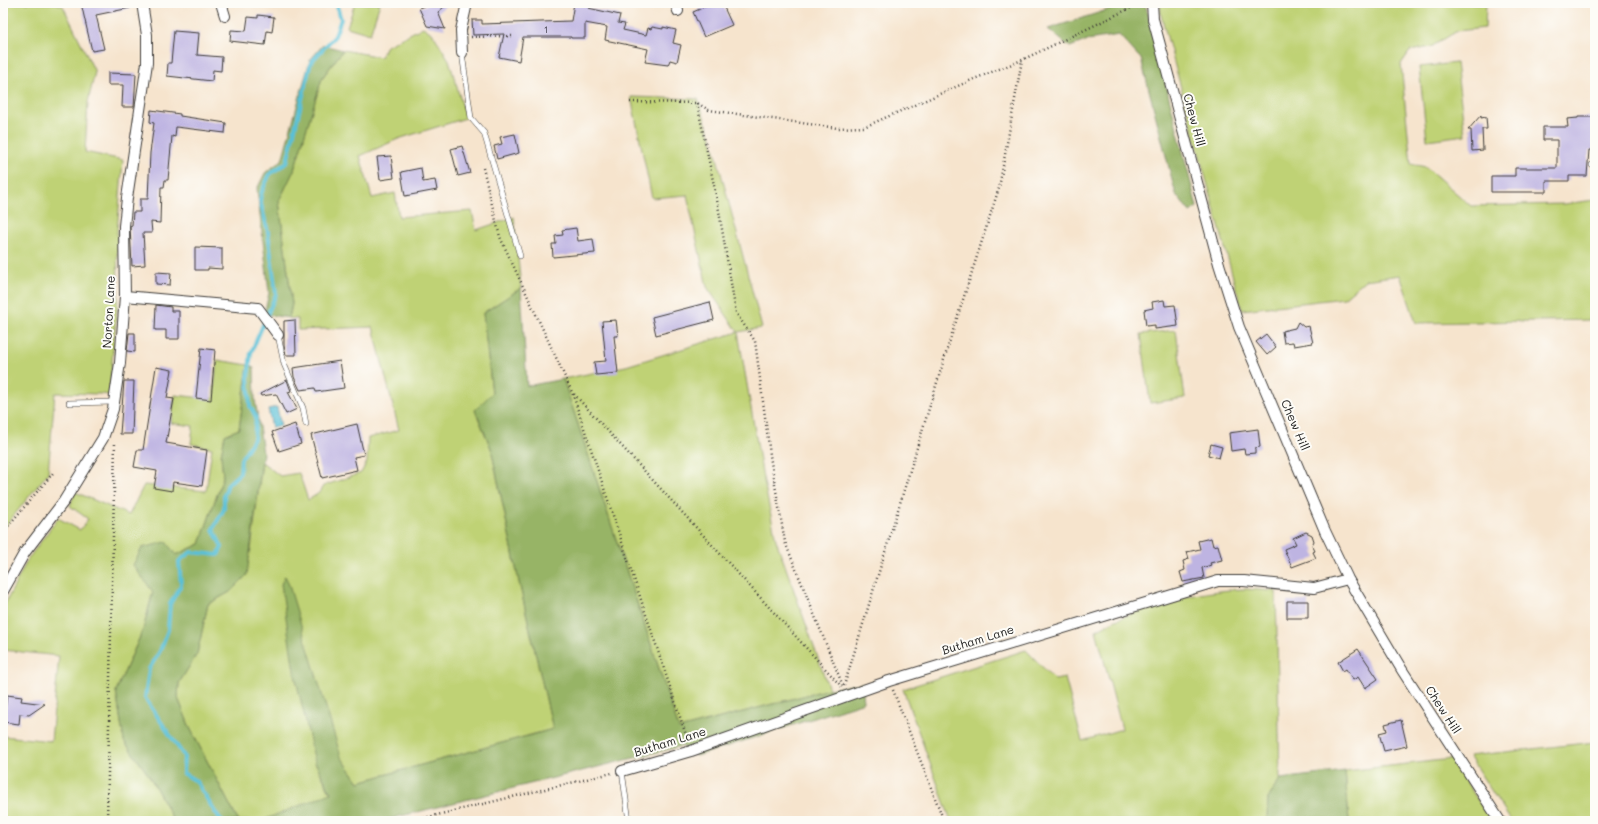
<svg xmlns="http://www.w3.org/2000/svg" width="1598" height="824" viewBox="0 0 1598 824" font-family="Mali,sans-serif">
<style>
.green{fill:#bfd275;stroke:#6e7748}
.forest{fill:#97b466;stroke:#5a6841}
.water{fill:#59c0d7;stroke:#3a6e7a}
.lines{fill:none;stroke-linecap:round;stroke-linejoin:round}
.stream{stroke:#59c0d7;stroke-width:4}
.building{fill:#beb4e2}
.service-casing{stroke:#3d3a37;stroke-width:6}
.minor-casing{stroke:#3d3a37;stroke-width:12}
.path{stroke:#3d3a37;stroke-width:2.5;stroke-dasharray:1 3;stroke-linecap:butt}
.service{stroke:#fff;stroke-width:5}
.minor{stroke:#fff;stroke-width:10}
.labels{text-anchor:middle;stroke-width:4;stroke-linejoin:round;paint-order:stroke}
.number-label{font-size:10px;fill:#44424e}
.street-label{font-size:12px;fill:#1c1c1c;stroke:#fdfcf7}
</style>
<rect width="100%" height="100%" fill="#fdfcf7"/>
<filter id="ink" filterUnits="userSpaceOnUse"><feTurbulence type="fractalNoise" baseFrequency=".025" numOctaves="2"/><feDisplacementMap in="SourceGraphic" scale="8" xChannelSelector="R" yChannelSelector="G"/><feConvolveMatrix kernelMatrix="1 2 1 2 8 2 1 2 1" color-interpolation-filters="sRGB"/></filter>
<filter id="wash" filterUnits="userSpaceOnUse"><feTurbulence type="fractalNoise" baseFrequency=".012" numOctaves="4" result="noise"/><feDisplacementMap in="SourceGraphic" scale="16" xChannelSelector="R" yChannelSelector="G"/><feGaussianBlur stdDeviation="0.9" result="paint"/><feColorMatrix in="noise" values="0 0 0 0 0 0 0 0 0 0 0 0 0 0 0 0 0 1.4 0 .05"/><feComposite in="paint" operator="in"/></filter>
<g filter="url(#wash)">
<rect width="100%" height="100%" fill="#f6e4cd"/>
<path class="green" d="M3,3H55L63,6L95,72L88,102L85,152L123,160L117,232L118,297L109,395L101,394L55,393L48,473L3,529Z
M355,3H380L370,34L347,27Z
M1160,3H1486L1485,28L1457,31L1431,47L1410,51L1401,64L1411,164L1426,167L1471,206L1564,204L1595,200V320L1416,323L1400,275L1365,280L1344,298L1242,310L1161,15Z
M423,27L433,34L449,60L466,118L398,139L360,156L372,198L395,193L399,217L472,211L476,230L514,217L521,288L483,313L492,393L475,410L491,448L519,582L553,729L359,782L341,757L315,762L331,794L267,819L266,821H239L236,817L190,728L178,698L179,683L197,654L208,604L230,592L251,550L262,462L280,476L299,473L308,500L319,493L323,486L361,473L367,462L368,438L399,430L373,327L298,330V319L289,318L292,304L279,201L294,170L322,78L343,50L381,57L385,47Z
M1456,63L1465,135L1427,140L1419,67Z
M631,97L698,99L713,143L762,328L738,332L762,472L776,540L829,689L679,729L563,379L626,366L738,332L707,287L687,195L652,198Z
M1176,330L1185,398L1150,403L1141,334Z
M217,360L248,365L239,429L225,435L221,455L223,477L200,544L176,555L153,591L143,630L116,691L124,741L150,777L174,821H3V736L51,741L59,656L3,650V609L6,602L28,559L58,518L80,530L88,519L70,506L75,492L129,515L144,485L206,491L212,448L191,444L193,426L171,423L175,395L213,399Z
M1245,589L1276,591L1280,779L1268,799L1267,821H951L903,689L1026,650L1055,680L1065,678L1082,741L1122,729L1096,630C1141,606 1194,591 1245,589Z
M1595,742V821H1511L1469,756Z
M1452,759L1491,821H1349L1345,771Z"/>
<path class="forest" d="M1129,3H1142L1146,7L1197,207L1190,212L1176,195L1141,59L1119,35L1088,40L1070,47L1048,29Z
M323,45L343,50L322,78L294,170L279,201L292,304L289,318L264,314L269,293L257,189L265,173L282,160L310,60Z
M521,288L527,386L563,379L679,729L829,689L862,683L864,702L697,756L682,746L381,821H266V819L331,793L315,762L294,671L281,584L285,576L288,582L341,757L359,782L553,729L519,582L491,448L475,410L492,393L483,313Z
M248,365L254,367L255,399L263,453L247,575L230,592L208,604L197,654L179,683L178,698L190,728L236,817L239,821H174L150,777L124,741L116,691L143,630L153,592L133,565L142,548L166,542L176,555L200,544L223,477L221,455L225,435L239,429Z
M1345,771L1349,821H1267L1268,799L1280,779Z"/>
<path class="water" d="M277,407L281,426L272,428L268,409Z"/>
<g class="lines">
<path class="stream" d="M222,821L215,812L196,781L183,773L184,756L145,698L149,669L160,651L168,630L170,604L181,585L179,561L191,552L218,555L222,547L213,529L224,509V495L228,484L240,473L241,459L254,439L256,417L250,406L248,378L251,353L276,294L268,232L260,200L262,191L270,174L287,162L311,62L335,36L341,19L336,3"/>
</g>
<g id="blocks">
<path class="building" d="M81,3H130V8L96,15L104,49L92,51Z
M431,3H449L438,12L445,29L427,26L419,8Z
M574,3L589,5L588,8L620,15L618,23L625,24L623,30L646,35L648,28L651,29L652,27L663,29V27L676,30L673,43L681,45L677,62L670,60L668,65L645,62L648,49L605,40L607,27L585,23V38H571V37H523L519,61L499,57L504,34L473,35L472,20H482V24L571,21Z
M714,3H722L732,25L704,37L693,12Z
M258,15L274,17L272,32L267,31L265,45L230,41L231,30L246,31L248,17L258,18Z
M174,31L199,33L197,55L222,57L221,71L213,70L212,81L167,76L168,63H171Z
M108,73L136,74L134,107H122L123,85H108Z
M151,110L180,114V116L226,123L225,133L176,127L175,137L172,136L168,180H165L164,187H161L160,223L151,222L152,233H143L145,265L132,266L130,226L132,225L133,212H140V199H148L150,153L154,123L150,122Z
M1481,115V118L1486,117L1487,129H1482L1483,150L1472,151L1471,130H1468Z
M1578,117H1595V150H1589L1587,176H1569V181H1546V192H1491V176H1515V168H1557V140H1543V127H1568L1567,119L1578,118Z
M515,134L519,153L497,159L494,146L502,144L500,137Z
M462,146L470,173L458,176L451,149Z
M391,156L394,178L380,180L377,157Z
M421,168L423,182L435,180L437,190L405,196L401,172Z
M576,228L578,241L593,239L595,253L553,257L552,244H556L555,236L563,235L562,230Z
M195,247L222,248V269L208,268V270H195Z
M156,272L171,273L170,285L156,284Z
M1164,300L1165,306L1175,305L1178,326L1155,329V325L1146,326L1144,310L1153,308L1152,302Z
M710,302L714,320L656,335L652,317Z
M156,305L171,307V311H179V339H166V330H155Z
M295,320L296,355H286L284,346V321Z
M616,320L618,336H614L618,373L596,375L594,362L606,361L602,321Z
M1298,322L1304,327L1309,326L1313,343L1294,346L1293,342L1284,343L1282,331L1295,328Z
M129,333H135V352L127,351Z
M1266,334L1276,347L1267,355L1256,342Z
M201,348L215,350L211,400L196,398Z
M340,361L344,388L316,392L315,388L300,390L294,377L293,368Z
M156,367L172,370L167,398L174,399L166,443L207,450L202,486L173,482L172,491L154,488L157,471L134,467L137,450H143Z
M287,380L291,391L288,392L297,409L286,414L276,394L261,396L260,394Z
M124,381H134L132,434H120Z
M295,424L301,444L279,451L272,432Z
M357,424L364,455L354,457L357,470L322,478L311,435Z
M1258,429L1260,447L1255,448V453L1245,454L1244,449L1231,451L1229,433Z
M1211,444L1222,447L1219,458L1208,455Z
M1306,532L1312,535L1314,541L1312,545L1315,551L1313,552L1316,558L1292,567L1284,549L1296,544L1293,538Z
M1211,538L1213,546L1218,545L1222,560L1210,563L1211,565L1202,568L1204,578L1183,582L1180,572L1185,570L1183,561L1189,559L1187,552L1200,549L1198,541Z
M1287,601H1308V618H1287Z
M1358,649L1378,679L1365,688L1358,677L1353,680L1346,669L1343,671L1338,662Z
M7,695L22,697L21,701L45,704L29,715L20,714L19,724L3,722V711H5Z
M1401,720L1407,746L1384,751L1379,733L1387,731L1385,724Z"/>
</g>
</g>
<g filter="url(#ink)">
<use href="#blocks" fill-opacity="0" stroke="#3d3a37" stroke-width="1"/>
<g class="lines">
<defs>
<path id="service" d="M462,53L471,118L484,133L520,256
M1592,165H1595
M278,335L284,364L303,408L306,424
M69,403L114,402
M622,771L629,821"/>
<path id="minor" d="M221,3L225,16
M676,3L678,11
M1152,3L1153,19L1219,264L1239,327L1325,531L1348,579L1402,670L1500,821
M462,53L461,30L467,3
M125,296L258,308L278,335
M3,591L25,552L64,501L103,438L113,409L120,363L125,296L124,226L127,198L147,63V35L142,3
M622,771L691,751L889,681L1218,581H1244L1314,588L1348,579"/>
</defs>
<use href="#service" class="service-casing"/>
<use href="#minor" class="minor-casing"/>
<path class="path" d="M471,37L513,36
M630,102L697,103L709,110L837,128L864,127L974,79L1022,60L1141,3
M697,103L718,205L736,313L755,341L771,462L785,542L843,686
M483,168L500,237L572,392L688,741
M574,394L842,687
M3,532L53,473
M844,686L950,340L999,188L1022,60
M893,690L944,821
M107,821L115,442
M412,821L612,773"/>
<use href="#service" class="service"/>
<use href="#minor" class="minor"/>
</g>
</g>
<g class="labels">
<g class="number-label">
<text x="546" y="33">1</text>
</g>
<g class="street-label">
<text transform="translate(1194 120) rotate(75)" y="4">Chew Hill</text>
<text transform="translate(109 312) rotate(-87)" y="4">Norton Lane</text>
<text transform="translate(1295 425) rotate(67)" y="4">Chew Hill</text>
<text transform="translate(978 640) rotate(-17)" y="4">Butham Lane</text>
<text transform="translate(1443 710) rotate(57)" y="4">Chew Hill</text>
<text transform="translate(670 742) rotate(-17)" y="4">Butham Lane</text>
</g>
</g>
<rect width="1598" height="824" fill="none" stroke="#fdfcf7" stroke-width="16"/>
</svg>
